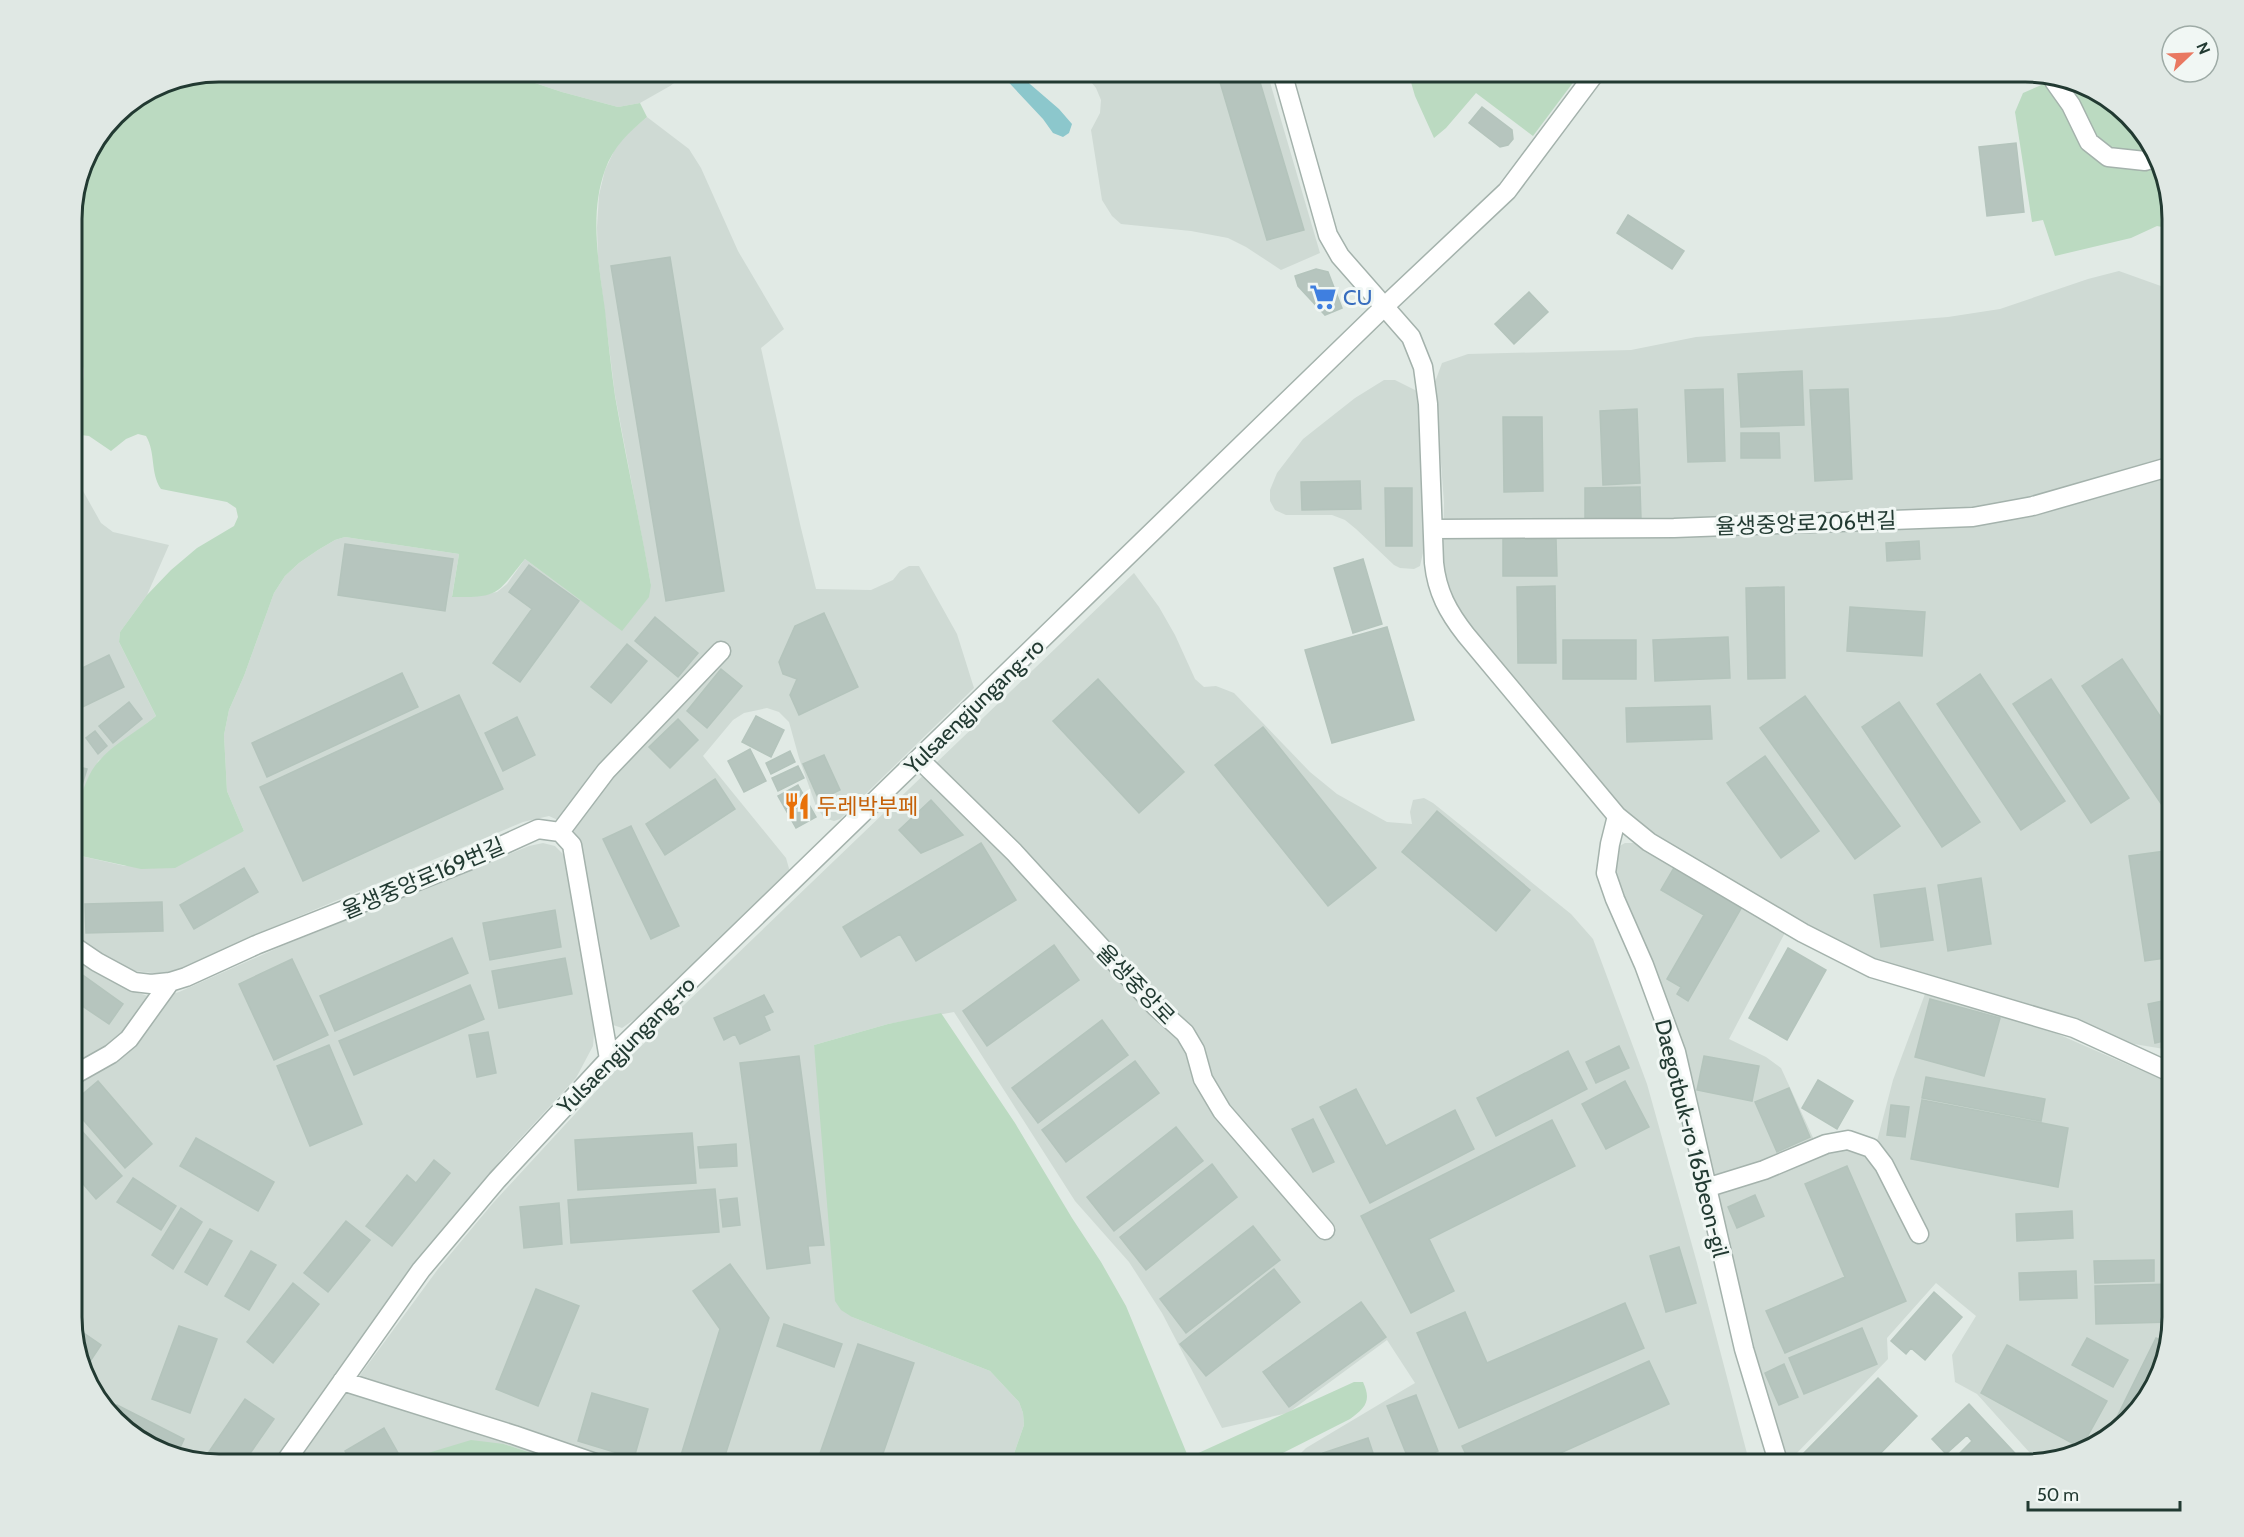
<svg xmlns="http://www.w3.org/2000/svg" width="2244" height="1537" viewBox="0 0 2244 1537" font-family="Cabin,'Noto Sans KR',sans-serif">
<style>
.built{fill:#cfdad4}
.green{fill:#bbdac1}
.water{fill:#8cc7cc}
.building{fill:#b6c5be;stroke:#b4c4bc;stroke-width:1.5}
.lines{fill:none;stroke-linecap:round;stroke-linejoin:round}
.minor-casing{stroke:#a4b2ac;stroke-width:21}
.minor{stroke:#fff;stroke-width:18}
.labels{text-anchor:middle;stroke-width:6;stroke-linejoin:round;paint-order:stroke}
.shop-label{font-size:22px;fill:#366cbe;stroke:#f1f7f4;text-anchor:start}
.street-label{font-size:22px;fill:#223a32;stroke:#f1f7f4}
.food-label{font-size:22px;fill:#c56008;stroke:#f1f7f4;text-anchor:start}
.rim{fill:none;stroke:#223a32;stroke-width:3}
</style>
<rect width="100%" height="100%" fill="#e1eae5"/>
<path class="built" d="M502,72H689L670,86L640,103L618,107L562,92Z
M1083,72H1267L1320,253L1281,270L1246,247L1228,238L1191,231L1121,224L1112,216L1102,200L1091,130L1100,113L1101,100L1096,88Z
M647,117L689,149L701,168L738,251L784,329L761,348L800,524L816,589L871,590L893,580L900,571L909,566H919L957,634L974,688L840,819L834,821L824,818L816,806L799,758L789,722L779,712L767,708L744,713L733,720L703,756L786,858L790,872L645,1012L622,1028L613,1025L607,1012L600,944L579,838L569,825L549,816L523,822L245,939L189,967L175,971L161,974L135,971L120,966L94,951L72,936V854L125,866L244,831L227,791L224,735L229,710L244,676L274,593L285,576L299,563L318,550L335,540L345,537L459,554L452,596L472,597L497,592L507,584L525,559L622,630L651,585L615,395L598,258L597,227L599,195L605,170L616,147L628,133Z
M2119,271L2172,290V1053L2164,1049L2134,1044L2113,1037L2062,1016L2014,1000L1929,979L1883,964L1800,922L1655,838L1629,815L1609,792L1474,631L1452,599L1445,579L1443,560L1444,503L1435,382L1442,363L1468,354L1631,350L1696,337L1948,317L2000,309L2088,279Z
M72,327L80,350L84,372L82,389L72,402Z
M1384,380H1395L1417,391L1423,485V553L1420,566L1414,569L1400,568L1394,565L1356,529L1345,520L1332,515H1286L1275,510L1270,501V490L1277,473L1303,439L1355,398Z
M72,478L78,482L101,523L113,532L169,545L147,595L120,632L119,642L156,716L98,761L72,833Z
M1134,573L1159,607L1175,635L1195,679L1204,687L1216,686L1234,693L1310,772L1337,794L1387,822L1412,824L1410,812L1413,800L1424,798L1433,803L1571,914L1593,939L1647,1084L1697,1263L1750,1465H1289L1306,1448L1415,1383L1387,1340L1288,1413L1222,1428L1162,1313L1129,1262L1075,1201L954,1012L888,1024L814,1045L852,1317L990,1371L1019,1402L1023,1413L1024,1425L1010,1465H567L504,1444L428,1453L407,1465H294L438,1269L493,1203L610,1076Z
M543,843L555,846L564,855L568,871L582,950L594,1033L593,1046L576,1078L505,1155L427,1247L271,1465H220L137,1440L92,1391L72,1327V955L132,991L148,996H165L179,992L282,946L529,846Z
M1625,843H1633L1644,846L1787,929L1729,1039L1766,1057L1781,1068L1815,1142L1854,1134L1877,1141L1893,1080L1925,994L2044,1028L2172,1084V1318L2147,1400L2090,1450L2038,1462L1977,1394L1955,1382L1952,1355L1976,1316L1936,1283L1887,1338L1888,1359L1796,1454L1784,1453L1756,1368L1705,1149L1613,877L1618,847Z"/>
<path class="green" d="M220,72H502L562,92L618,107L640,103L647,117C629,132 613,147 605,170C589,214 599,265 605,310C608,339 611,368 615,396C626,459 640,522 651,585L649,597L622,631L525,559C497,593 500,598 452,597L459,554L345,537L335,540L318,550L299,563L285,576L274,593L244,676L229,710L224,735L227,791L244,831L175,868L141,869L72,854C72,828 81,781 98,762C113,744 138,731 156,716L119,642L120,632L147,595L171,570L197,548L234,526L238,517L236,508L227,502L161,489C150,473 156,453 146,436L138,434L126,439L111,451L89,436L72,434V402L82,389L84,372L80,350L72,327V210L83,163L116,115L163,83Z
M1408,72H1581L1533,136L1476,93L1446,128L1434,138L1415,96Z
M2047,79L2107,97L2157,154L2172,219V229L2157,226L2131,238L2055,256L2043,220L2032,222L2015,112L2023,93L2046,83Z
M941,1013L1015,1123L1072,1218L1101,1262L1126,1306L1187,1454L1194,1455L1354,1382H1363C1372,1401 1365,1408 1350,1419L1259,1465H1010L1024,1425L1023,1413L1019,1402L990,1371L852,1317L841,1310L835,1301L814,1045L888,1024Z
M471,1440L504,1444L567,1465H407L428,1453Z"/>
<path class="water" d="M999,72H1016L1059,109L1072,124L1069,133L1063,137L1053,133L1043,119Z"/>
<path class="building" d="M1217,72H1257L1304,230L1267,240Z
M1482,107L1512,130L1513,139L1508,145L1500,147L1469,123Z
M2016,143L2024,212L1987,216L1979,147Z
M1628,215L1684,251L1672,269L1617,233Z
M670,257L724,591L666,601L611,266Z
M1316,269L1328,272L1342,308L1325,315L1298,286L1295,276Z
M1529,292L1548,312L1514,344L1495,324Z
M1802,371L1804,425L1741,427L1738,374Z
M1723,389L1725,461L1688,462L1685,390Z
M1848,389L1852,479L1815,481L1810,390Z
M1637,409L1640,483L1603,485L1600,411Z
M1503,417H1542L1543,491L1504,492Z
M1741,433H1779L1780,458H1741Z
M1360,481L1361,509L1302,510L1301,482Z
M1640,487L1641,519L1585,520V488Z
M1385,488H1412V546H1386Z
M1503,539H1556L1557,576H1503Z
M1919,541L1920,559L1887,561L1886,543Z
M345,544L453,559L445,611L338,595Z
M1363,559L1382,624L1353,633L1334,568Z
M529,565L579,601L520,682L493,663L532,609L509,592Z
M1555,586L1556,663H1518L1517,587Z
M1784,587L1785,678L1748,679L1746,588Z
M1850,607L1925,612L1922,656L1847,651Z
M824,613L858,687L799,715L790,695L797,679L783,674L779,662L795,626Z
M655,617L698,653L678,677L635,641Z
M1387,627L1414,720L1332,743L1305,650Z
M1728,637L1730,678L1655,681L1653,640Z
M1563,640H1636V679H1563Z
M627,644L647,661L611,703L591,687Z
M109,655L124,687L72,712V673Z
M2122,659L2172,734V807L2166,811L2082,686Z
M721,669L742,686L707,728L687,711Z
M402,673L418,707L267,777L252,743Z
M1980,674L2065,801L2021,830L1937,704Z
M1098,679L1184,772L1139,813L1053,721Z
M2051,679L2129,798L2091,823L2013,704Z
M459,695L503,789L303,881L260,787Z
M1805,696L1900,826L1855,859L1760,728Z
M129,702L142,719L113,743L99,726Z
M1899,702L1980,822L1942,847L1862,727Z
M1710,706L1712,739L1627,742L1626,708Z
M756,716L784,730L771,757L742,742Z
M517,717L535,755L503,771L485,733Z
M678,719L698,740L670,768L649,747Z
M1263,727L1376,868L1328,906L1215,765Z
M95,731L107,746L98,754L86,738Z
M750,749L766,781L744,792L728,761Z
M790,751L795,762L771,774L766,763Z
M824,755L840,790L819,800L803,764Z
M1765,756L1819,831L1781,858L1727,783Z
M72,765L87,769L72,817Z
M798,766L804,778L778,791L772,778Z
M715,779L735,809L665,855L646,824Z
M798,785L816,817L796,828L778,796Z
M931,800L963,835L921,853L899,830Z
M1437,811L1530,890L1496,931L1402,852Z
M631,826L679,926L651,939L603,839Z
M981,843L1016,900L916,961L900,934L861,957L843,927Z
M2172,850V957L2145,961L2129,856Z
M1675,866L1743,905L1688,1001L1677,994L1681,987L1667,979L1704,915L1661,890Z
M244,868L258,892L194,929L180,905Z
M1981,878L1991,944L1948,951L1938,885Z
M1925,888L1933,940L1881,947L1874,895Z
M162,902L163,931L86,933L85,904Z
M555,910L561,947L490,960L483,923Z
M452,938L468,973L335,1031L320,996Z
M1054,945L1079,980L987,1046L963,1011Z
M1788,948L1826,970L1787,1040L1749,1018Z
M565,958L572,994L499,1008L492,971Z
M292,959L328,1035L274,1060L239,984Z
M80,973L123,1004L109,1024L72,999V985Z
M470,985L484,1019L354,1075L339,1041Z
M764,995L773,1012L764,1016L770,1030L740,1044L735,1034L724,1040L714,1018Z
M1930,999L2000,1018L1984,1076L1915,1057Z
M2172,999V1039L2155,1043L2148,1004Z
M1102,1020L1128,1055L1038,1123L1012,1088Z
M488,1032L496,1073L477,1077L469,1035Z
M329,1045L362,1124L310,1146L277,1066Z
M1619,1046L1629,1068L1596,1083L1586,1062Z
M1568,1051L1587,1089L1496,1136L1477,1098Z
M799,1056L824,1245L808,1246L810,1263L767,1269L740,1063Z
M1704,1056L1759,1066L1752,1101L1697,1090Z
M1135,1061L1159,1093L1066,1162L1042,1130Z
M1926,1077L2045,1099L2041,1121L1922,1098Z
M1818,1080L1853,1101L1837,1129L1802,1108Z
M98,1081L152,1144L125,1168L72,1107V1103Z
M1625,1081L1649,1127L1606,1149L1582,1104Z
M1789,1088L1810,1137L1777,1152L1755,1102Z
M1356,1089L1386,1146L1455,1110L1474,1149L1370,1203L1320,1107Z
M1922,1100L2068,1128L2058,1187L1911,1159Z
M1891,1105L1909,1107L1905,1137L1887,1135Z
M1313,1119L1334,1162L1313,1172L1292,1129Z
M72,1120L122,1176L96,1199L72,1171Z
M1552,1120L1575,1166L1429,1239L1454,1291L1411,1313L1361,1216Z
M1176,1127L1203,1161L1114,1231L1087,1197Z
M692,1133L696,1183L578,1190L575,1140Z
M196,1138L274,1182L258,1211L180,1166Z
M736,1144L737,1166L700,1168L698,1147Z
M434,1160L450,1173L392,1246L366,1226L407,1175L416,1183Z
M1212,1164L1237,1197L1146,1270L1120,1237Z
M1847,1166L1906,1301L1785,1353L1766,1311L1845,1277L1805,1184Z
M133,1178L176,1206L161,1230L117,1202Z
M715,1189L719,1232L571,1243L568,1200Z
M1755,1195L1764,1216L1737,1228L1728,1207Z
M737,1198L740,1225L723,1227L720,1200Z
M559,1203L562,1244L524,1248L520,1207Z
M181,1208L202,1222L173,1269L152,1255Z
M2072,1211L2073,1238L2017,1241L2016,1214Z
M346,1221L370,1240L328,1292L304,1273Z
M1253,1226L1280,1260L1186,1333L1160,1299Z
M210,1229L232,1241L207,1285L185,1272Z
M1679,1247L1696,1303L1666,1312L1650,1256Z
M251,1251L276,1265L249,1310L225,1296Z
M2154,1260V1281L2095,1283L2094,1261Z
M730,1264L769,1318L722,1465H678L720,1329L693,1291Z
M1274,1269L1300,1302L1206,1376L1180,1344Z
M2076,1271L2077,1298L2020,1300L2019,1273Z
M293,1283L319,1304L273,1363L247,1342Z
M2172,1284L2171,1322L2096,1324L2095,1286Z
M536,1289L579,1306L538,1406L496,1389Z
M1934,1292L1962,1317L1925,1360L1911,1348L1906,1354L1891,1341Z
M1361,1302L1386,1337L1289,1407L1263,1372Z
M1625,1303L1644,1348L1459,1428L1417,1333L1465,1312L1487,1363Z
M784,1324L842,1344L834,1367L777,1346Z
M72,1325L101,1345L85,1369L72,1327Z
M179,1326L217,1339L190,1413L152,1399Z
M1862,1328L1877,1364L1804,1394L1789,1358Z
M2087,1338L2128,1360L2113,1387L2072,1365Z
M2156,1338L2164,1342L2147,1400L2109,1433Z
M858,1344L914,1363L879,1465H816Z
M2007,1345L2107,1401L2081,1448L1981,1393Z
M1649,1361L1669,1404L1534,1465H1471L1462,1446Z
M1784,1364L1798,1397L1779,1405L1765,1373Z
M1878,1378L1917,1416L1869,1465H1810L1801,1456Z
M592,1393L648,1409L634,1458L578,1441Z
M1416,1395L1438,1451L1410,1463L1387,1406Z
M245,1399L274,1419L242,1465H220L207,1461L204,1459Z
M1969,1404L2026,1465H1972L1960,1453L1972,1441L1967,1435L1946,1454L1932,1439Z
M117,1405L184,1439L178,1452L137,1440L113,1414Z
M384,1428L402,1460L394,1465H354L345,1451Z
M1368,1438L1377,1465H1326L1323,1453Z"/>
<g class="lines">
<defs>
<path id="minor" d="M1282,72L1328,235L1340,256L1411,337L1423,367L1428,404L1434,563C1437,592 1448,612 1466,635L1617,816L1649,842L1803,933L1872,968L2074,1028L2172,1073
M2054,81L2071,105L2089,142L2108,157L2145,161L2157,157
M1434,529L1674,528L1973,517L2033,506L2172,466
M919,759L1014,852L1155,1006L1185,1033L1195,1050L1203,1079L1222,1111L1325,1230
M1617,816L1610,844L1606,873L1615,899L1644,965L1676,1052L1744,1349L1779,1465
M560,832L606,771L721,651
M72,945L97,962L134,982L151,984L170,982L186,977L256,945L468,861L538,829L560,832L572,845L609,1059
M72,1076L111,1054L129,1039L170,982
M1706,1188L1764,1170L1826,1144L1848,1140L1871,1148L1884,1165L1919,1234
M342,1381L514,1435L601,1465
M283,1465L421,1270L497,1180L609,1059L1385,306L1507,191L1596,72"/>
</defs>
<use href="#minor" class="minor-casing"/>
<use href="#minor" class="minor"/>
</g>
<defs>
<symbol id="supermarket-bare" viewBox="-9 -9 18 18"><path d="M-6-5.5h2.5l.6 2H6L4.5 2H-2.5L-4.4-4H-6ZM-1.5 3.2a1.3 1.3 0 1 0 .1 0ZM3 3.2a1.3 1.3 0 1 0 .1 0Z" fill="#3f7fe0" stroke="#f1f7f4" stroke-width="2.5" paint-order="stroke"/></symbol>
<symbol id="restaurant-bare" viewBox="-9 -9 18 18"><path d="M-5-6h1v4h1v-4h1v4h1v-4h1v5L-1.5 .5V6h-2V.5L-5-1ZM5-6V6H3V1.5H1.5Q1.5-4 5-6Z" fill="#e8710a" stroke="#f1f7f4" stroke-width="2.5" paint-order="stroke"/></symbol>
</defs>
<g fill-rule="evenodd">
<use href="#supermarket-bare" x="1304" y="278" width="38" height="38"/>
<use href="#restaurant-bare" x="778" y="787" width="38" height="38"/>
</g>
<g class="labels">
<g class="shop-label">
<text x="1343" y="305">CU</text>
</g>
<g class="street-label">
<text transform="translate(1806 523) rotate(-2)" y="8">율생중앙로206번길</text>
<text transform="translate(974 706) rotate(-44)" y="8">Yulsaengjungang-ro</text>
<text transform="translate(423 878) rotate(-23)" y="8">율생중앙로169번길</text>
<text transform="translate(1136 984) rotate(46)" y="8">율생중앙로</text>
<text transform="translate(626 1045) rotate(-45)" y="8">Yulsaengjungang-ro</text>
<text transform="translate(1692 1138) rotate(76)" y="8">Daegotbuk-ro 165beon-gil</text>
</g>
<g class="food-label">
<text x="817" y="814">두레박부페</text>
</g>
</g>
<path d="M0 0H2244V1537H0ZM219 82H2025A137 137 0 0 1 2162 219V1317A137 137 0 0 1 2025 1454H219A137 137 0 0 1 82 1317V219A137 137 0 0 1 219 82Z" fill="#e0e8e4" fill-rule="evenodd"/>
<path class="rim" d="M219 82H2025A137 137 0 0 1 2162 219V1317A137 137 0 0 1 2025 1454H219A137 137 0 0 1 82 1317V219A137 137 0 0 1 219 82Z"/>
<g transform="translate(2190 54) rotate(67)"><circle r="28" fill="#f1f7f4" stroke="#9eaba6" stroke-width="1.5"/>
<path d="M0-4.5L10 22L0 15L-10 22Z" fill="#e97861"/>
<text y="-9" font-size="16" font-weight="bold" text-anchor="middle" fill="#223a32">N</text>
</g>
<path d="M2028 1501v9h152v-9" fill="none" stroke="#223a32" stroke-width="3"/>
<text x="2037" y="1501" font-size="18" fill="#223a32" stroke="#f1f7f4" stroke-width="4.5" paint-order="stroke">50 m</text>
</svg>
